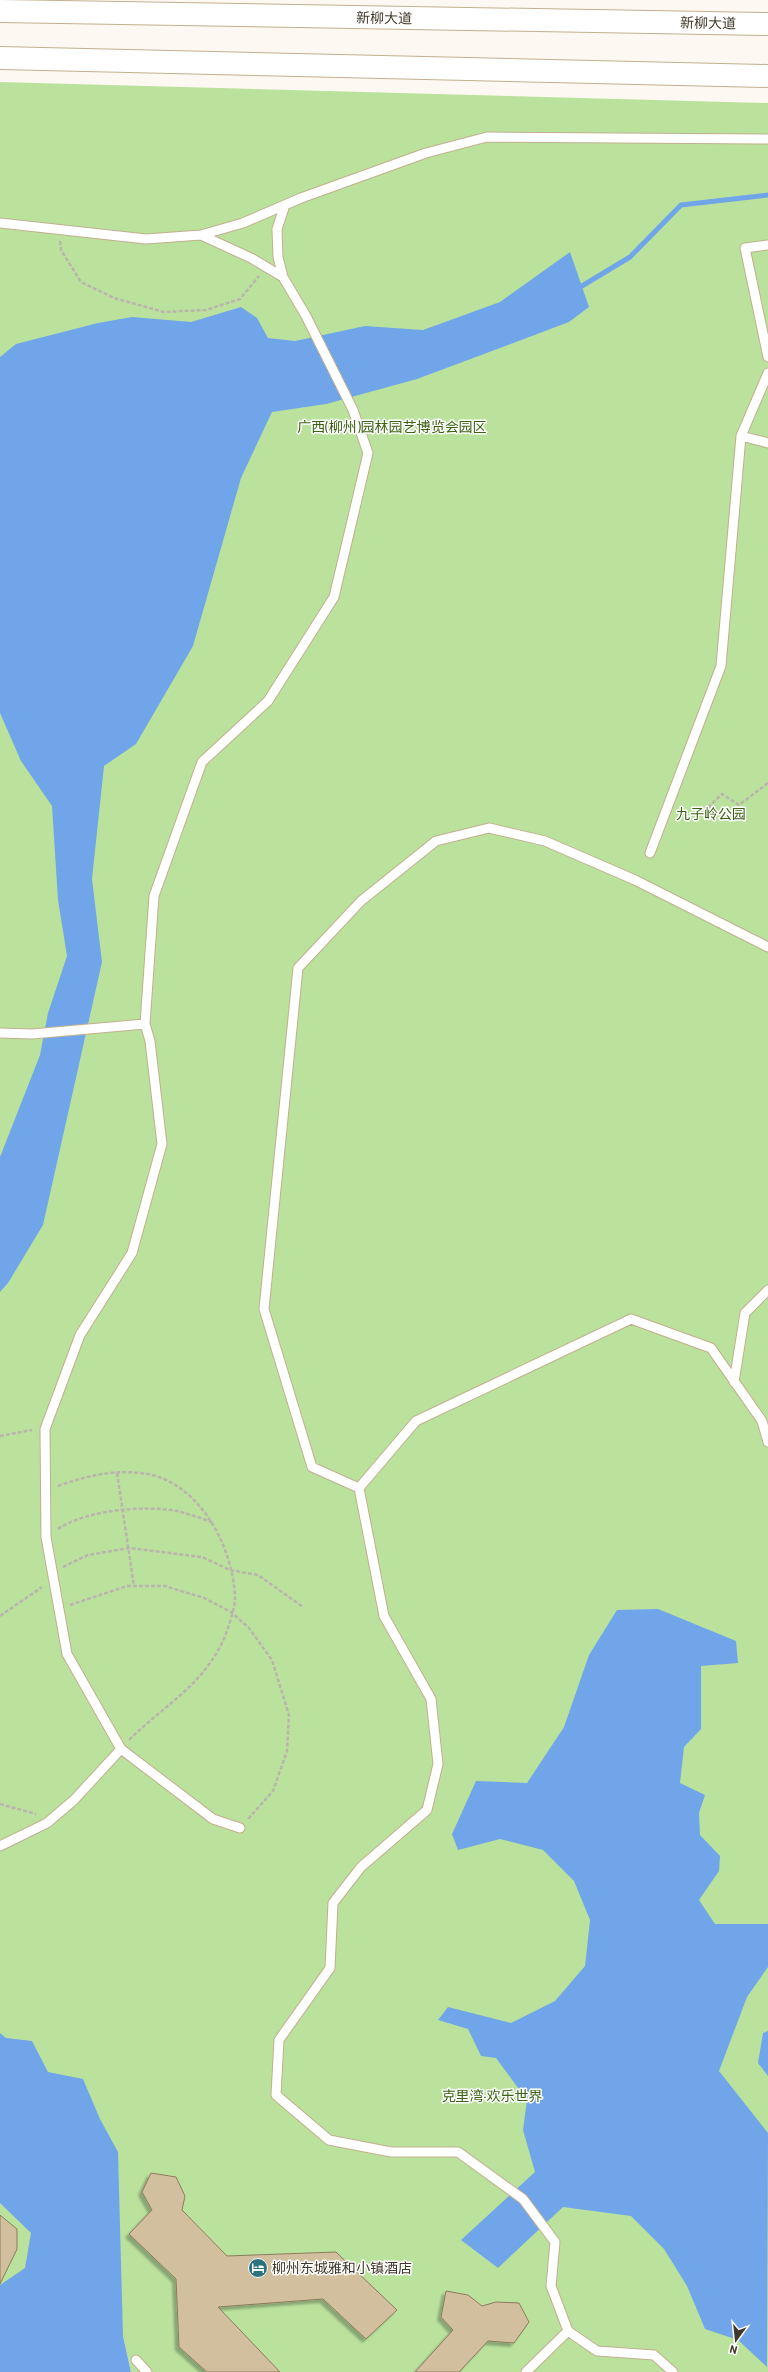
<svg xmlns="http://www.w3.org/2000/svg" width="768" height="2372" viewBox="0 0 768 2372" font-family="Barlow,'Noto Sans SC',sans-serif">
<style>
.green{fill:#bae29d}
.water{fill:#70a6e9}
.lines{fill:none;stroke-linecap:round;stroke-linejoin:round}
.stream{stroke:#70a6e9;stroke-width:5}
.building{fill:#d2bf9e;stroke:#8d7b5c;filter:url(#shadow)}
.service-casing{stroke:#c2af8e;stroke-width:11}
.tertiary-casing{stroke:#c2af8e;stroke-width:24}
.trunk-casing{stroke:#c2af8e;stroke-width:24}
.path{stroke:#bab4ab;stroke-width:2.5;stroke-dasharray:4 2;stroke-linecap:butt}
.service{stroke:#fff;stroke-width:9}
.tertiary{stroke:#fff;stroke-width:22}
.trunk{stroke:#fff;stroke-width:22}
.labels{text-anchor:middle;stroke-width:3;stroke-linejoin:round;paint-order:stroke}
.street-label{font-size:14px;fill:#40392b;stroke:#fff}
.park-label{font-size:14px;fill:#3b6212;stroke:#fff}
.poi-label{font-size:14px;fill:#40392b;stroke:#fff;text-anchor:start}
</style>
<defs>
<filter id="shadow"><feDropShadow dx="-3.5" dy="3.5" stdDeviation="1" flood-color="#0004"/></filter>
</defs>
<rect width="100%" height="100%" fill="#fdf9f2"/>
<path class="green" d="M0,82L768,103V2372H131L123,2336L0,2372Z"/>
<path class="water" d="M570,252L589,307L569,322L417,379L326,404L272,412L241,478L193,646L136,744L104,766L92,879L102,962L43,1225L8,1283L0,1292V1157L40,1055L48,1013L67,956L58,900L52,806L21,761L0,713V357L16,344L98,323L132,317L191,322L241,307L257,318L268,338L295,341L365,326L423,330L500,302Z
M658,1609L736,1641L738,1663L701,1666V1729L684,1747L680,1783L705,1795L699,1813L700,1835L720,1856L719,1871L699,1900L715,1924H768V1967L747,1997L719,2071L768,2133L767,2367L738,2340L705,2329L687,2286L664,2249L631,2216L563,2207L498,2268L461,2240L535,2172L523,2130L527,2100L496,2058L481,2056L468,2029L438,2020L448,2007L511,2023L555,2001L585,1966L590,1920L574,1881L543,1850L500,1839L458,1850L452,1834L476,1781L527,1783L564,1727L589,1655L617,1610Z
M768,2031V2076L758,2063L763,2033Z
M0,2033L6,2038L32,2041L48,2072L83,2079L100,2119L118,2152L123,2336L131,2372H0V2285L25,2268L31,2233L0,2203Z"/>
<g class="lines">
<path class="stream" d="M577,289L630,257L681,205L768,195"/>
</g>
<path class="building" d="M151,2173L176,2177L185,2196L182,2210L227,2256L336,2252L397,2310L366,2339L323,2299L218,2307L280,2372H207L179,2347L176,2279L129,2234L152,2210L142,2192Z
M0,2215L17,2229V2249L0,2284Z
M446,2291L468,2295L482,2306L496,2302L519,2303L529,2322L514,2343L488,2341L459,2372H415L453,2330L441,2317Z"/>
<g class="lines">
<defs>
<path id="service" d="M0,223L146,239L201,235L251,258L283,277L306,316L353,410L368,453L334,597L268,701L202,762L154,896L145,1024L150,1041L162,1144L132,1253L80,1335L45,1429L46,1537L67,1654L121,1749L213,1819L240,1828
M201,235L243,223L301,198L426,153L487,137L768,139
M768,245L745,248L768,357
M283,277L278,257L277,229L285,205
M741,436L768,443
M650,853L721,666L741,436L768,373
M0,1033L32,1034L145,1024
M734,1382L745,1313L768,1290
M359,1488L312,1467L264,1309L298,968L361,901L436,841L489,828L545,841L635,880L768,947
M0,1846L47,1823L74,1800L121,1749
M136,2360L147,2372
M526,2372L568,2331
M673,2372L654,2355L597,2351L568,2331L551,2286L555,2242L523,2199L458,2152H391L329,2140L276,2095L279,2040L330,1968L333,1903L361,1867L427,1810L438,1764L431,1699L384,1616L359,1488L416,1421L631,1319L711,1348L762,1421L768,1442"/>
<path id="tertiary" d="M0,58L768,76"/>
<path id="trunk" d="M0,11L768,24"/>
</defs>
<use href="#service" class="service-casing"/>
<use href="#tertiary" class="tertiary-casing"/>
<use href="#trunk" class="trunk-casing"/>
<path class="path" d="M60,241L61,250L81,282L114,298L164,312L206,310L240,299L259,276
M695,820L722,794L739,805L768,783
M0,1436L32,1430
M117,1473L134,1586
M58,1486C89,1475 122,1467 156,1476C204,1491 234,1551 235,1599C235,1608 226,1636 221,1645C198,1689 162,1707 129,1740
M58,1529C86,1510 143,1505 177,1511C189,1514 200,1518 212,1522
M63,1567L88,1555L129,1548L202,1557L230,1570L258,1575L303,1607
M70,1605L127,1586H165L204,1598L231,1612L249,1628L272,1660L289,1715L287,1751L273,1791L248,1819
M0,1616L42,1587
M0,1804L36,1814"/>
<use href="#service" class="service"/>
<use href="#tertiary" class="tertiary"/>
<use href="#trunk" class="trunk"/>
</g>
<defs>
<symbol id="hotel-disc" viewBox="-11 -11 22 22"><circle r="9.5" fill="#2b717e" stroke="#fff"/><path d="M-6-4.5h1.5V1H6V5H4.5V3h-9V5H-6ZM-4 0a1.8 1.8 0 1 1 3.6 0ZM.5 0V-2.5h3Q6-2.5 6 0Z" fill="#fff"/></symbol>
</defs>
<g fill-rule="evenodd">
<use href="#hotel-disc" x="247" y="2257" width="22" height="22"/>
</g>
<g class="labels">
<g class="street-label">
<text transform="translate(384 18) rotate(1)" y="5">新柳大道</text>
<text transform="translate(708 23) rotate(1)" y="5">新柳大道</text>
</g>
<g class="park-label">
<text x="392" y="432">广西(柳州)园林园艺博览会园区</text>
<text x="711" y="819">九子岭公园</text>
<text x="492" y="2101">克里湾·欢乐世界</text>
</g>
<g class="poi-label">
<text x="272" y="2273">柳州东城雅和小镇酒店</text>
</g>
</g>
<g transform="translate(736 2340) rotate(195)" stroke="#ffffff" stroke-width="3" paint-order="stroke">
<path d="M0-3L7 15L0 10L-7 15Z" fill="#40392b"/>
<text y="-6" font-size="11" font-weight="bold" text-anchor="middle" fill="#40392b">N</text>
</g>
</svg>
